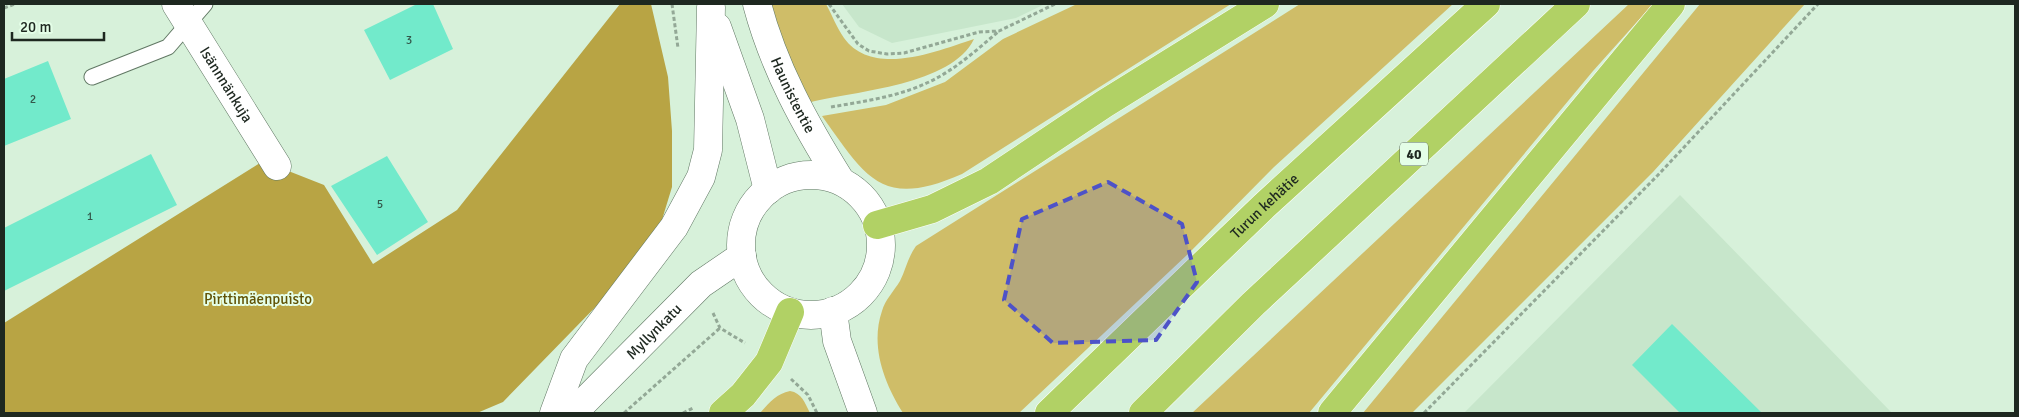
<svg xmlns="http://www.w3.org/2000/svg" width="2019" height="417" viewBox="0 0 2019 417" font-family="Signika,sans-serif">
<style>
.built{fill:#c7e6cb}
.green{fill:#cfbd68}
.forest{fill:#b8a444}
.building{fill:#72eacb}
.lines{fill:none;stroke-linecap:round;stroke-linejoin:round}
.lane-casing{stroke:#617864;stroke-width:17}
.street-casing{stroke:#617864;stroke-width:29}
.secondary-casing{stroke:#617864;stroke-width:29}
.highway-casing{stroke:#fff;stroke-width:29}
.path{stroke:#93a896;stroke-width:3;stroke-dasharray:4 2.5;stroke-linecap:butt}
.lane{stroke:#fff;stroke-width:15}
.street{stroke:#fff;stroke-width:28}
.secondary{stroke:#fff;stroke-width:28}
.highway{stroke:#b1d165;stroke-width:28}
.marked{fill:#4d52c8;fill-opacity:0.2;stroke:#4d52c8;stroke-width:4;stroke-dasharray:10 6;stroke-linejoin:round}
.labels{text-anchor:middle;stroke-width:4;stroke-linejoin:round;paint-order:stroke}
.number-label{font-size:12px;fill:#33584b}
.shield{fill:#e4fee7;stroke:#59685c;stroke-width:1}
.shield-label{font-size:14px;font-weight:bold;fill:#1e2820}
.street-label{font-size:15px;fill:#1e2820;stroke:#e4fee7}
.park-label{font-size:15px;fill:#605205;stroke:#e4fee7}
</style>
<rect width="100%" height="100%" fill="#d7f1da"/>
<path class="built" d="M842,4H1045L1016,18L892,43L859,27Z
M1680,195L1892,413H1464Z"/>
<path class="green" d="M767,4H826C832,15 837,28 844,38C873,78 937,51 974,39C952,85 856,91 811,102L790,72Z
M1077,4H1231L962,174C882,209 867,179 822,116L886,105L945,82L1003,39Z
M1300,4H1453L1274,167L1188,254L1019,413H903C884,383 870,346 882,311C885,300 894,291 900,281C906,269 908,257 916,246Z
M1629,4H1653L1593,71L1309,413H1192Z
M1700,4H1805L1653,172L1412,413H1363Z
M790,391C802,393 805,403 810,413H760C769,403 776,394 790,391Z"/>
<path class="forest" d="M620,4H651L668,77L672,131V187L661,223L611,291L503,402L477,413H4V323L263,161L324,185L373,264L457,210Z"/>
<path class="building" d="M417,4H433L453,49L390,80L364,30Z
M48,61L71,119L4,146V79Z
M151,154L177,205L4,291V228Z
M387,156L428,222L377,255L331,186Z
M1672,324L1762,413H1680L1632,365Z"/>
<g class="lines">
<defs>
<path id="lane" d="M92,77L168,47L205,4"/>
<g id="street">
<path id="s1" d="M176,4L277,166"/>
</g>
<g id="secondary">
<path id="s2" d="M757,4C774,68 805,124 840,180"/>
<path d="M717,27L750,119L768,190"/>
<circle cx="811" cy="245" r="70"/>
<path d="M833,311L837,341L863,413"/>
<path d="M554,413L574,359L674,227L701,177L708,150L711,7"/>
<path id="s3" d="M573,413L701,284L742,256"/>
</g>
<g id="highway">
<path d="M877,225L932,209L989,181L1104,104L1265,4"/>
<path d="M723,413L743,395L769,362L790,312"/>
<path id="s4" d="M1049,413L1264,206L1486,4"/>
<path d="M1143,413L1253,304L1576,4"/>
<path d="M1332,413L1671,4"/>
</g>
</defs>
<use href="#lane" class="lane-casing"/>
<use href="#street" class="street-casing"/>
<use href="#secondary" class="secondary-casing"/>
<use href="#highway" class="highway-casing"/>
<path class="path" d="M672,4L678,48
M829,4L858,44L869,51L887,54L904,53L979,32L999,31L1055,4
M4,8L15,4
M831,107C866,101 903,96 935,79C958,67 979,48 999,31
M713,313L720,328L745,343
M791,379L808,395L817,413
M624,413L720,328
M683,413L693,408
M1424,413L1658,175L1818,4"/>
<use href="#lane" class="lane"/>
<use href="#street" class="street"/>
<use href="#secondary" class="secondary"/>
<use href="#highway" class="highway"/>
</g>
<path class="marked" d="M1108,182L1182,224L1197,282L1156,340L1053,343L1004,300L1022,219Z"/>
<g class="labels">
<g class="number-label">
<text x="409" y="44">3</text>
<text x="33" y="103">2</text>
<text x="380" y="208">5</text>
<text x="90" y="220">1</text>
</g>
<rect class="shield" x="1400" y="142.5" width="28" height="23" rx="4"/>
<g class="shield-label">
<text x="1414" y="159">40</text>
</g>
<g class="street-label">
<text dy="5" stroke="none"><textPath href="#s1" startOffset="95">Isännnänkuja</textPath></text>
<text dy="5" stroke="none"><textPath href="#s2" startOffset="98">Haunistentie</textPath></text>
<text dy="5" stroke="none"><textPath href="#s4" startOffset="299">Turun kehätie</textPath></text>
<text dy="5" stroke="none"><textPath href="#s3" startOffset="115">Myllynkatu</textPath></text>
</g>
<g class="park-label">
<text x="258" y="304">Pirttimäenpuisto</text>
</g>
</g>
<rect width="2019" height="417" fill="none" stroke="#1e2820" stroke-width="10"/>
<path d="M12 32v8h92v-8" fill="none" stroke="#1e2820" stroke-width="2.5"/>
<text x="20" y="32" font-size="15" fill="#1e2820" stroke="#e4fee7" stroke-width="4" paint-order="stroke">20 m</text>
</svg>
